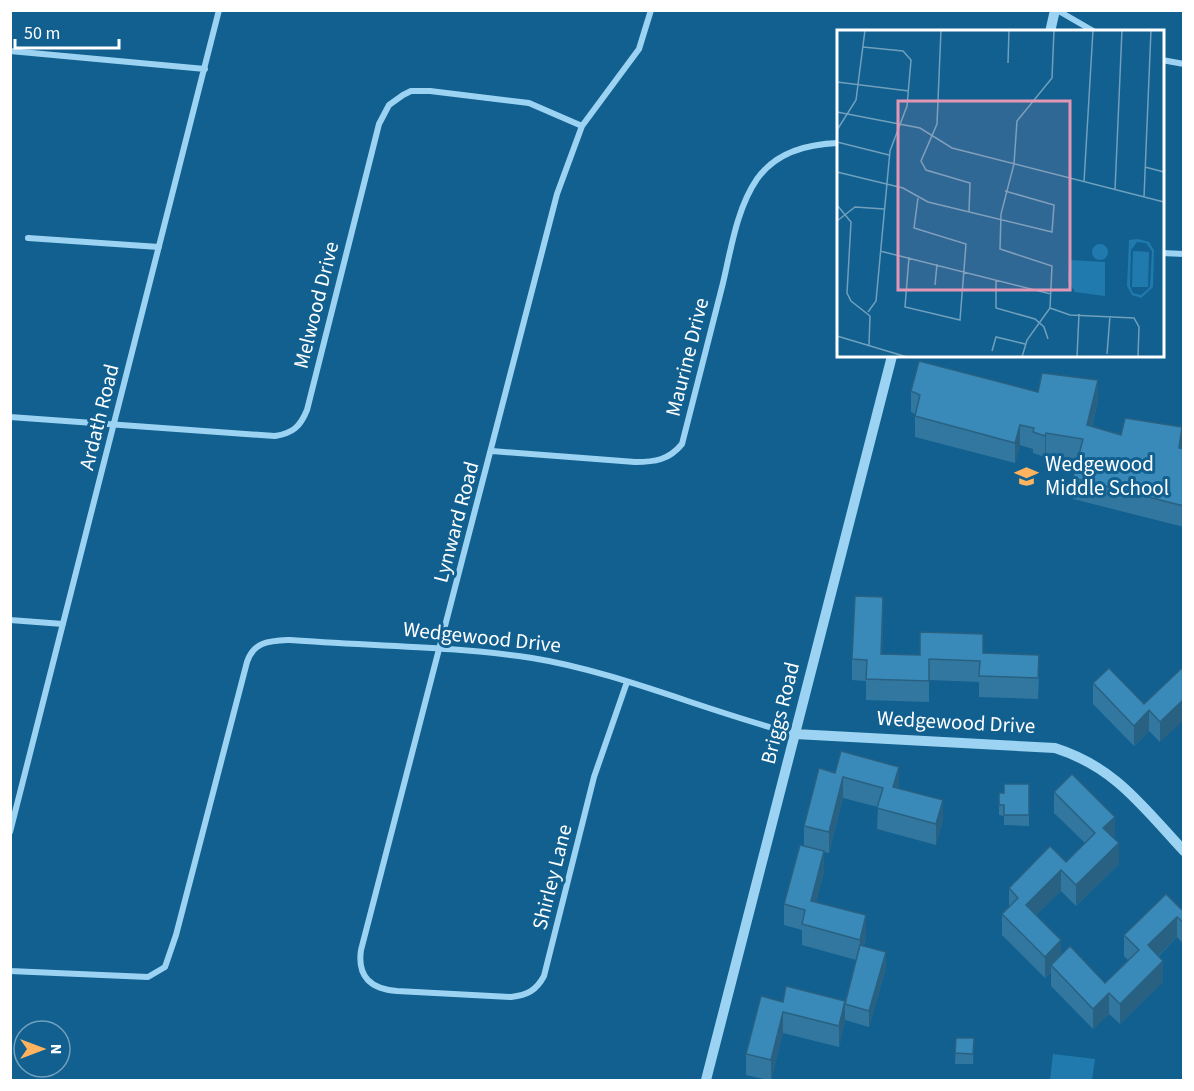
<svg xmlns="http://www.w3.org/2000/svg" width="1194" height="1091" viewBox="0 0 1194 1091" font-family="'Source Sans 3',sans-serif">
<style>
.green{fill:#207aae}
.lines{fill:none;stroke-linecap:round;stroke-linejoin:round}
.minor{stroke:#9cd3f2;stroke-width:6}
.tertiary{stroke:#9cd3f2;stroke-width:10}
.wall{fill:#32779f}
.shaded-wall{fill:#296182}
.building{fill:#3a8ab9;stroke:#296182;stroke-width:1.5}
.labels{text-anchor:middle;stroke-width:6;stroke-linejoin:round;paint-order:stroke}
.street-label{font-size:21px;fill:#fff;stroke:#116090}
.poi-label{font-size:21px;fill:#fff;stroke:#116090;text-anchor:start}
.inset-road{fill:none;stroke:#70a0bc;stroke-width:1.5}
.view{fill:#e497b5;fill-opacity:0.15;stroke:#e497b5;stroke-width:3}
.inset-edge{fill:none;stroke:#fff;stroke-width:3}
</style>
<rect width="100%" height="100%" fill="#116090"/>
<path class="green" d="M1053,1054L1095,1059L1092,1080H1050Z"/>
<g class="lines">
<path class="minor" d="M1057,10L1095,32
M10,51L205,69
M1162,60L1184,64
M28,238L159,247
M1162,253L1184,254
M10,417L275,436C293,433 300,427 307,410L379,124L389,105L403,95L411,91H430L529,103L582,126
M492,451L635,462C655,462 669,460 682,444C696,390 709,337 723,283C731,249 737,208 757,179C776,152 809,144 838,143
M10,620L63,624
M627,682L594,777L544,976C536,991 527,995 511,997L397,991C371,989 357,977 361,950L557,194L582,126L639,49L651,10
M10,832L219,10
M10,971L148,977L165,967L176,935L247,662C254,641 270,641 290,640C370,646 452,646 532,658C619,672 708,712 795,734"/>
<path class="tertiary" d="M1050,32L1055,10
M795,734L1055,748C1115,767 1142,806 1184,851
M706,1080L892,356"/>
</g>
<path class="wall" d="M911,391L1038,392L1098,401L1092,427L1184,449V527L1073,499V478L1078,459L1046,454L1045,457L1033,453V449L1020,445L1015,463L915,437V414L911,412Z
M883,617L882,654L920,655L983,653L1039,675L1038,699L979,697V682L929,680V702L866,700V681L852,680V659Z
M1184,666L1160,742L1149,731L1134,746L1093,704V683L1144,704Z
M819,768L898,788L943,820L936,845L877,829L878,807L843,798L829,853L824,852V872L816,902L866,936L864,946L886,968L869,1027L845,1020L839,1047L783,1033L771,1080H768L746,1075V1054L783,1002L845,1001L856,960L802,945V930L784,925V904L804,846V826Z
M1029,784V826L1004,825V816L999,815V793H1004Z
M1054,792L1115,837L1114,838L1119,864L1076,906L1061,891L1036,915L1061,954L1105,983L1128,960L1124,956V935L1181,909L1184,907V944L1177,937L1159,956L1163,982L1120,1024L1109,1014L1093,1029L1051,986V972L1045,978L1002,935V914L1009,908V888L1066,862L1085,843L1054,813Z
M956,1038H974L973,1064H955Z"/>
<path class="shaded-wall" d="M1098,380V401L1087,446V425Z
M1020,425V445L1015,463V443Z
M1182,427V448H1179Z
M1046,433V454L1045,457V436Z
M883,597V617L881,675V654Z
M1184,699V720L1160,742V722Z
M1149,710V731L1134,746V726Z
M899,767V787L893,807V787Z
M843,777V798L829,853V832Z
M943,800V820L936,845V824Z
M1115,817V837L1103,849V828Z
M1119,843V864L1076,906V885Z
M824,851V872L811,922V901Z
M1061,870V891L1026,925V905Z
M866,915V936L860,961V940Z
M1177,917V937L1148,966V945Z
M1061,940V961L1051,965V972L1045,978V957Z
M886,952V968L869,1027V1011Z
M1163,961V982L1120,1024V1004Z
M1109,993V1014L1093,1029V1009Z
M845,1001V1022L839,1047V1026Z
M783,1012V1033L771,1080V1060Z"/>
<path class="building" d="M919,361L1038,392L1042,373L1098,380L1087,425L1121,435L1125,418L1182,427L1179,448L1184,449V506L1073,478L1083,439L1046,433L1045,436L1033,432L1034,428L1020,425L1015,443L915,416L920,395L911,391Z
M855,596L883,597L881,654L920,655V632L983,634V653L1039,655L1038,678L979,676L980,661L929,659V681L866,679L867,660L852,659Z
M1184,666V699L1160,722L1149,710L1134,726L1093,683L1109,668L1144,704Z
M841,751L899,767L893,787L943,800L936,824L877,808L883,788L843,777L829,832L804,826L819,768L835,773Z
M1072,774L1115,817L1103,828L1119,843L1076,885L1061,870L1026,905L1061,940L1045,957L1002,914L1018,898L1009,888L1050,846L1066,862L1095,833L1054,792Z
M1004,784H1029V815H1004V805H999V793H1004Z
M800,845L824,851L811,901L866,915L860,940L802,924L805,910L784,904Z
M1166,894L1181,909L1184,907V923L1177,917L1148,945L1163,961L1120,1004L1109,993L1093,1009L1051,965L1070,946L1105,983L1139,950L1124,935Z
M860,945L886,952L869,1011L845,1004Z
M786,986L845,1001L839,1026L783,1012L771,1060L746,1054L761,996L783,1002Z
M956,1038H974L973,1054L955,1053Z"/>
<defs>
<symbol id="school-bare" viewBox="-9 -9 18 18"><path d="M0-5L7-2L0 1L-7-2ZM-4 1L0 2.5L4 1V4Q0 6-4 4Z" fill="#ffb35e" stroke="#116090" stroke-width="2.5" paint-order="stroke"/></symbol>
</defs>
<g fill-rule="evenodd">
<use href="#school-bare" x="1010" y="460" width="33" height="33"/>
</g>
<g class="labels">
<g class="street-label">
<text transform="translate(316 305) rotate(-76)" y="7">Melwood Drive</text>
<text transform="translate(687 357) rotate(-76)" y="7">Maurine Drive</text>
<text transform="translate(99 417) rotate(-76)" y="7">Ardath Road</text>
<text transform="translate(456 522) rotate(-75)" y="7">Lynward Road</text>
<text transform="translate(482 637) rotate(6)" y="7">Wedgewood Drive</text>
<text transform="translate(780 713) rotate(-76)" y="7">Briggs Road</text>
<text transform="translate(956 722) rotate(3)" y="7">Wedgewood Drive</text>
<text transform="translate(552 877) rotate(-76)" y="7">Shirley Lane</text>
</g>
<g class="poi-label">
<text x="1045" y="471">Wedgewood<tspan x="1045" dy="24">Middle School</tspan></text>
</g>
</g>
<g transform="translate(837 30)">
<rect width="327" height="327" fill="#116090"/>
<path d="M301,209L312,212L317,220L316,257L304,268L295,265L290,256L292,210ZM300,212L309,213L315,221L313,257L304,265L296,263L293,256L294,220ZM255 222a8 8 0 1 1 16 0a8 8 0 1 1-16 0ZM296,221L312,222L311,257H295ZM232,230L268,232V266L238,262L231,251Z" fill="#207aae" fill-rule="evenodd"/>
<path class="inset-road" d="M104,0L100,94L84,131L89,140L133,153L132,182M26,17L66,21L74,30L70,76L53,121L39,271L31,282M171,33L172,0M0,52L72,61M0,82L83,98L115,118L327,172M0,100L19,70L28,0M0,112L52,125M308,137L327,142M0,142L66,158L91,172L215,202L217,175L168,161M247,152L256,0M278,160L285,0M307,167L314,0M0,175L14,192L10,263L14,271L33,286L32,315M0,191L18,177L47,179M43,221L214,264M72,227L68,277L123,290L129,214L77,198L81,168M159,250V278L198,289L207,297L211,309M98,255L100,234M213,278L233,285L297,288L302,297L301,327M0,306L70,327M155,321L159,307L188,314M270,324L273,286M185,327L190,310L213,278L215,236L163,219L164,184L177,134L180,91L215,48L217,0M240,327L242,284"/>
<path class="view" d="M61,71H233V260H61Z"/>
<rect width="327" height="327" class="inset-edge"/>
</g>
<rect width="1194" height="1091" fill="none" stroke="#ffffff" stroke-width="24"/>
<g transform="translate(42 1049) rotate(90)"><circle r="28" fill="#116090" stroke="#70a0bc" stroke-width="1.5"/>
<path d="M0-4.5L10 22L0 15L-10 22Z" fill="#ffb35e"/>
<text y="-9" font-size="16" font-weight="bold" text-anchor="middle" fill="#ffffff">N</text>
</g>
<path d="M15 39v9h104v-9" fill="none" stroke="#ffffff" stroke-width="3"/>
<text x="24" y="39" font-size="18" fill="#ffffff" stroke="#116090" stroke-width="4.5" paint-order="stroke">50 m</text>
</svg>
